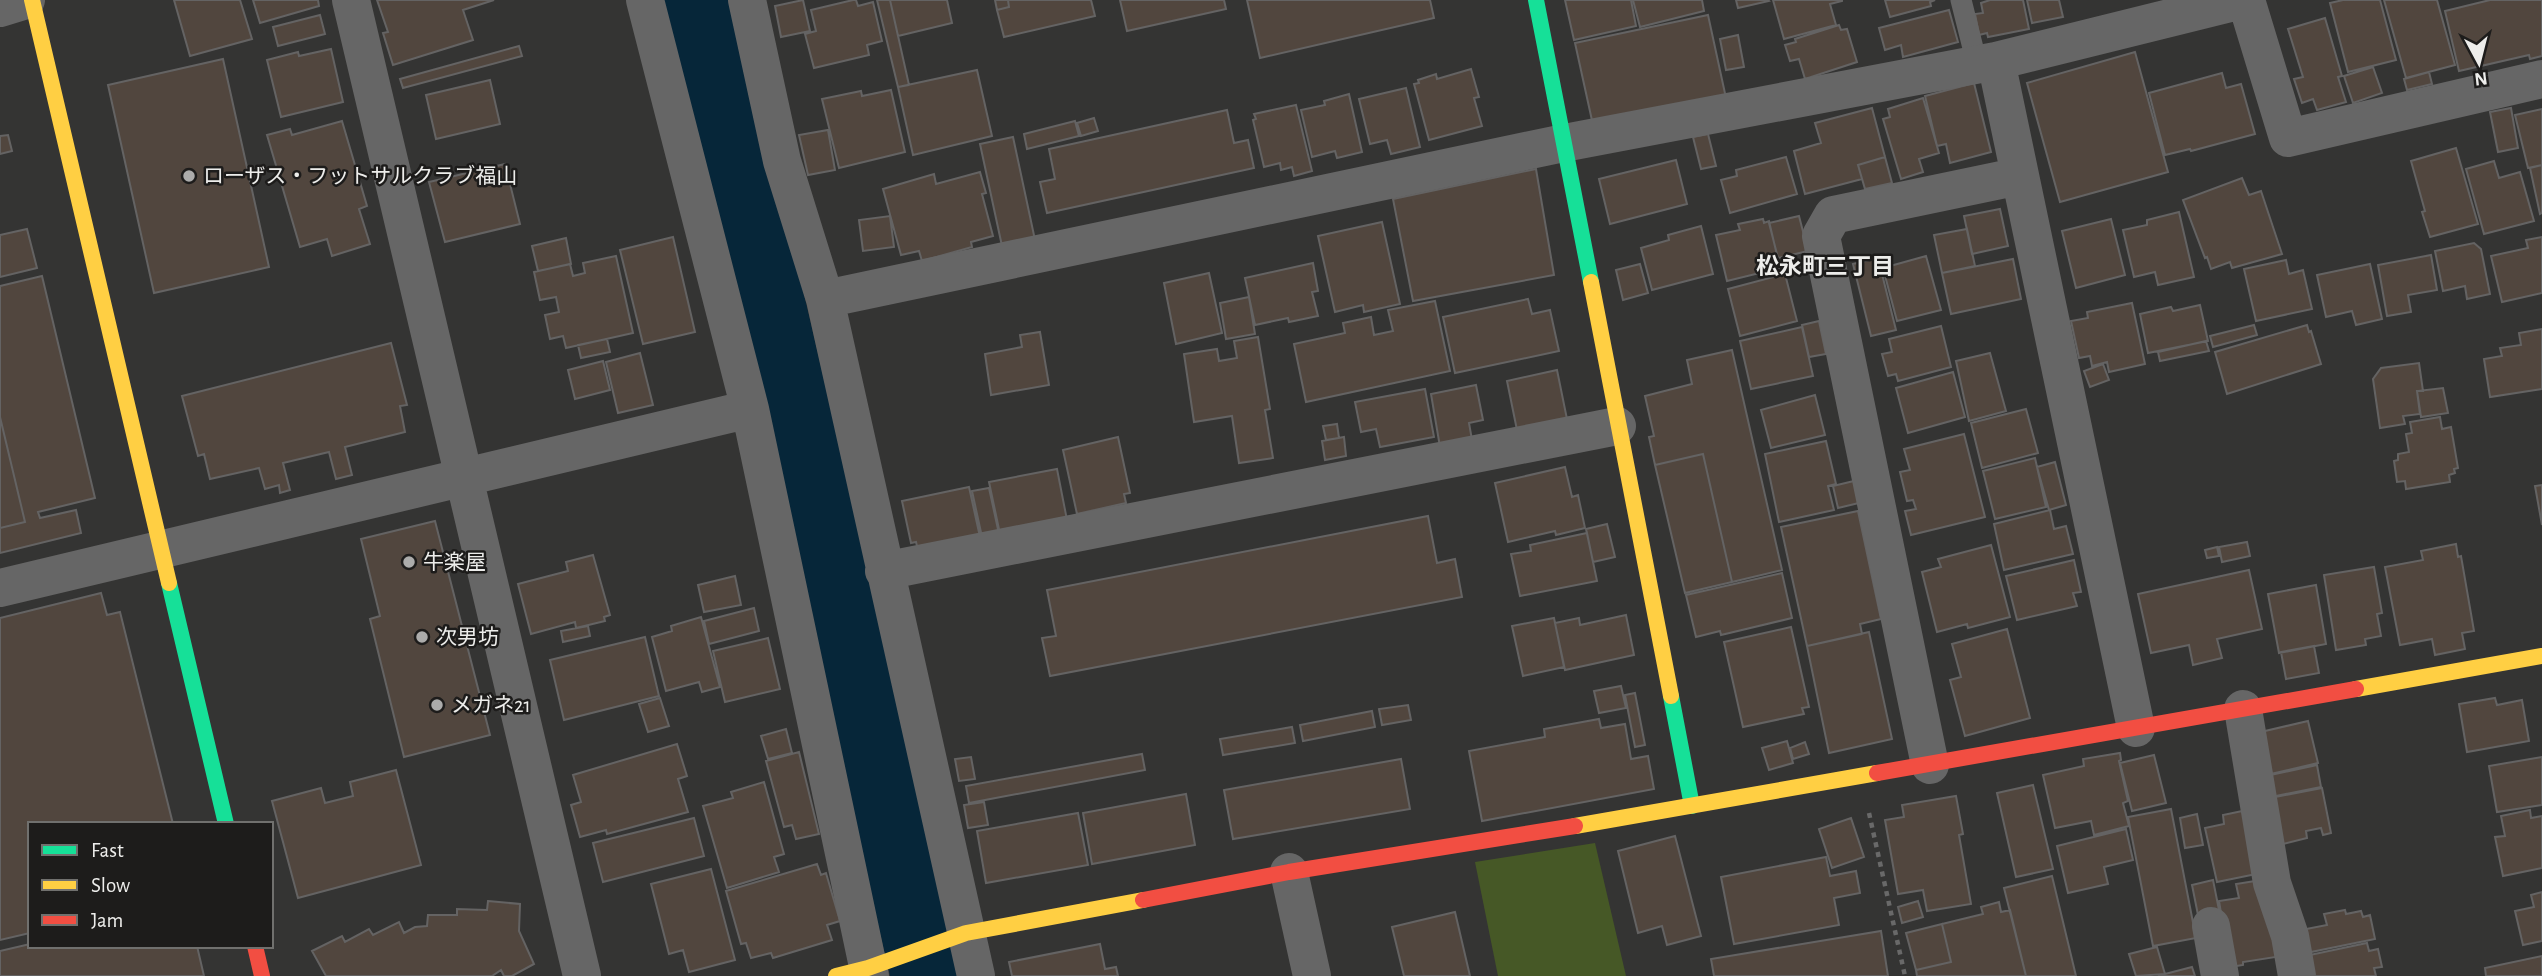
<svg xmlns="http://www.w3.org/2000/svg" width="2542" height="976" viewBox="0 0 2542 976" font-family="'Alegreya Sans','Noto Sans JP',sans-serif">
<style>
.green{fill:#465826}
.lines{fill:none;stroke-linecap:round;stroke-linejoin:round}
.river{stroke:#062639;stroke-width:72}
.building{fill:#51463e;stroke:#646363;stroke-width:2}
.path{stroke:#696969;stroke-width:4.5;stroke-dasharray:5 5;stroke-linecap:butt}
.lane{stroke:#666;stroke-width:21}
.street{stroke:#666;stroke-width:38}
.fast{stroke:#16e098;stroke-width:16}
.slow{stroke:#ffcf43;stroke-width:16}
.jam{stroke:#f24e42;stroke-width:16}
.poi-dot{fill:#acacab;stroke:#1d1c1b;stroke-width:2.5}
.labels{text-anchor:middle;stroke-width:5;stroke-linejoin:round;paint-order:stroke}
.poi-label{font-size:21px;fill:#ededeb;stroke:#1d1c1b;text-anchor:start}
.neighbourhood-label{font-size:23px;font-weight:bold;fill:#ededeb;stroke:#1d1c1b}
</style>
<rect width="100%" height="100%" fill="#343433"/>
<path class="green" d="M1595,843L1626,976H1498L1475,862Z"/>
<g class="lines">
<path class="river" d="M698,0L927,976"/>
</g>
<path class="building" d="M174,0H240L252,39L190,56Z
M253,0H318L319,6L260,23Z
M377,0H494L463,10L473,40L393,65L383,33L388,32Z
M803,0L810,31L781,37L775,6Z
M853,0H856L858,6L873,2L882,41L867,45L869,55L814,68L805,34L816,31L811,10Z
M877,0H890L909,85L898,87Z
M890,0H947L952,23L898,36Z
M995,0H1008L1009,7L997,10Z
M1008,0H1091L1095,16L1004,37L997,10L1009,7Z
M1120,0H1224L1226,9L1127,31Z
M1247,0H1430L1434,18L1260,58Z
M1565,0H1631L1636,26L1574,40Z
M1633,0H1702L1704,11L1640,27Z
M1736,0H1768L1769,1L1738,8Z
M1773,0H1842V1L1830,4L1836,25L1784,39Z
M1885,0H1935L1930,2L1931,6L1890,17Z
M2023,0L2029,29L1988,37L1987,33L1979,35L1975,14L1983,13L1981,3L1990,0Z
M2027,0H2059L2063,17L2032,23Z
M2343,0H2380L2396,60L2348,72L2330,3Z
M2384,0H2437L2455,65L2406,78Z
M2490,0H2542V56L2530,59L2529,55L2459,71L2445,11Z
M1949,10L1958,42L1903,57L1901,45L1885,50L1879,28Z
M320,15L325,34L278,46L273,27Z
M1708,15L1726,98L1593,125L1575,43Z
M2325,18L2342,76L2338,77L2346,102L2317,110L2313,99L2302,103L2294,79L2303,77L2288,29Z
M1839,25L1841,30L1847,29L1857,62L1805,79L1799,59L1790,61L1785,45L1796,42L1795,39Z
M1738,35L1744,67L1726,70L1720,39Z
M519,46L522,56L403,88L400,79Z
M331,49L343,102L281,117L267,60L298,52L299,56Z
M2135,52L2168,172L2060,202L2027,83Z
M223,59L269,267L154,293L108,85Z
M2373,67L2382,93L2353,103L2344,76Z
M1471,69L1479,97L1474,98L1482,126L1429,140L1414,84L1419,83L1418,80L1436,74L1437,79Z
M977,70L992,136L913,155L898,87Z
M2429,72L2432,84L2407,90L2404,79Z
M2222,73L2226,88L2241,84L2255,134L2191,151L2190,149L2165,155L2149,93Z
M490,80L500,124L436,139L426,95Z
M1974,83L1991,152L1950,163L1946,144L1937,146L1925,96Z
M1406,88L1420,147L1391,154L1387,140L1370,144L1359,99Z
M891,90L905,152L839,168L822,99L861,91L862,96Z
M1349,94L1362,152L1337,158L1335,151L1312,157L1301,110L1325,105L1324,101Z
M1923,98L1939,153L1919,159L1923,172L1901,179L1883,119L1890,117L1888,109Z
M1296,105L1312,171L1294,176L1292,167L1281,170L1280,163L1264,167L1253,120L1256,119L1254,114Z
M1872,108L1885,157L1858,165L1862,179L1805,194L1794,151L1821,143L1815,123Z
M2511,108L2518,148L2498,152L2490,112Z
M2542,109V165L2528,168L2515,115Z
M1227,110L1234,143L1248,140L1254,168L1047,213L1040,182L1055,179L1049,149Z
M1094,118L1098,131L1081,136L1077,123Z
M342,121L367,206L359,209L370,244L332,256L327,239L300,247L267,135L290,129L292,135Z
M1075,121L1079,136L1027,149L1024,134Z
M828,130L835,170L808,175L799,135Z
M1708,134L1716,166L1701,169L1693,137Z
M8,135L12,151L0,154V136Z
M1013,137L1035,240L1002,246L980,144Z
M2456,148L2478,224L2430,237L2422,212L2425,211L2411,161Z
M1786,157L1797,194L1730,213L1721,180L1737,176L1736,170Z
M1885,157L1892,183L1865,189L1858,165Z
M1676,160L1687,204L1610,224L1599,179Z
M2494,161L2499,178L2520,172L2534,221L2484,234L2466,169Z
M505,164L520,224L445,242L429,182Z
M2542,165V213L2540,214L2530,168Z
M1536,169L1554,275L1413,301L1393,199Z
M980,172L986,193L982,194L993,236L971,242L972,247L922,261L919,251L901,255L883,189L934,174L936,184Z
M2242,178L2249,195L2261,191L2282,254L2232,268L2230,262L2211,269L2207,257L2205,258L2183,200Z
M2000,209L2008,246L1972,254L1964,216Z
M2179,212L2194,277L2158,285L2155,272L2134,277L2123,230L2147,225V220Z
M890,216L894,247L863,251L859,220Z
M1799,216L1808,251L1778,258L1769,223Z
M1763,219L1764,223L1769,221L1780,268L1727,281L1716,235L1740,230L1738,224Z
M2111,219L2125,275L2076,288L2062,231Z
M1382,222L1400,304L1364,312L1363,305L1335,312L1318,236Z
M1701,226L1713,274L1652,290L1641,248L1669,240L1668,235Z
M27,229L37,268L0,277V235Z
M1967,229L1975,266L1942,273L1934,235Z
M673,237L695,332L643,344L620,250Z
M2542,237V293L2502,302L2491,256L2528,248L2526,240Z
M566,238L571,264L538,271L532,246Z
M2474,243L2481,249L2490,294L2467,299L2465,286L2443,291L2435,251Z
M2431,255L2437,290L2408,295L2411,312L2387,316L2378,265Z
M616,256L633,333L566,348L563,336L550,339L545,315L559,312L556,297L540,300L534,272L570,264L573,276L585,273L583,263Z
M1926,256L1941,310L1897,321L1883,268Z
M1878,258L1896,330L1871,336L1853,264Z
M2013,259L2021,299L1951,314L1942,273Z
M2286,260L2289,274L2303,270L2312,309L2256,321L2244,269Z
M1313,263L1318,291L1312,292L1318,316L1289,322L1288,318L1255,325L1245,278Z
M1640,264L1648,293L1623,300L1616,270Z
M2370,264L2382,319L2356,325L2352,311L2326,317L2317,275Z
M1209,273L1222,333L1176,344L1164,283Z
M1785,274L1797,321L1740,336L1728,289Z
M42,276L95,498L38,512L40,518L76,510L81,533L0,553V528L25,522L0,417V286Z
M1249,297L1255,334L1226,339L1220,303Z
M1528,299L1532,314L1550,310L1559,351L1455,373L1443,317Z
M1435,301L1450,371L1306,402L1294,344L1345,333L1343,323L1371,317L1374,335L1393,331L1388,310Z
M2132,303L2145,364L2109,372L2107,362L2092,366L2090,356L2079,358L2071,321L2088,318L2087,312Z
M2200,305L2208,341L2148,353L2140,314L2171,307L2173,311Z
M1819,321L1826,354L1809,357L1802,325Z
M2254,325L2257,335L2213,347L2210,336Z
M2307,325L2309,332L2311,331L2321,364L2227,394L2215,352Z
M1941,326L1951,367L1898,381L1896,374L1888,376L1882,354L1892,352L1889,339Z
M1802,327L1813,376L1751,389L1740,341Z
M2542,329V389L2490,397L2484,359L2502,356L2500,348L2521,345L2519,333Z
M1040,332L1049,385L991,395L985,354L1022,347L1020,335Z
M1258,337L1270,409L1265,410L1273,458L1239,463L1232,416L1194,422L1184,354L1217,349L1219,361L1237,358L1234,341Z
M607,339L610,352L581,358L578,345Z
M2206,341L2209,351L2160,361L2158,352Z
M391,343L407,405L400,406L405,432L345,447L352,475L336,479L329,452L283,463L290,490L280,493L279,485L265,489L259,468L210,479L204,454L198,456L182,396Z
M1732,350L1782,570L1732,582L1703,454L1655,465L1649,437L1654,436L1645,396L1692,384L1687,360Z
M640,353L653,405L618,413L606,362Z
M1990,353L2006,411L1969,421L1956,361Z
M603,361L610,390L575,399L568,370Z
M2419,363L2423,391H2417L2420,414L2403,416L2405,424L2380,428L2373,379L2381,368Z
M2103,364L2109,380L2090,387L2084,371Z
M1557,370L1568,424L1518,435L1507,381Z
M1953,372L1965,417L1908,433L1896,388Z
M1476,385L1483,420L1469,423L1472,440L1440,447L1431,394Z
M2443,388L2448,413L2421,417L2417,391Z
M1425,389L1434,437L1380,447L1376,429L1361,432L1355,402Z
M1815,395L1825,435L1771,448L1761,410Z
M2026,409L2038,453L1982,468L1971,423Z
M0,417L25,522L0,528Z
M2440,417L2442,429L2451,427L2458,468L2454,469L2455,473L2449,475L2450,482L2406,489L2405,481L2397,482L2394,461L2398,460V454L2409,452L2406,434L2412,433L2410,422Z
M1337,424L1339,438L1326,440L1323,426Z
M1964,434L1985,517L1911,535L1905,511L1916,509L1913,500L1907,501L1900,472L1910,470L1904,449Z
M1118,437L1130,493L1124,494L1126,503L1077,514L1063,450Z
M1344,437L1346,456L1325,460L1322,441Z
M1826,441L1836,484L1828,486L1834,510L1779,522L1765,454Z
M1703,454L1732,582L1685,593L1655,465Z
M2035,458L2046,507L1995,519L1983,471Z
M2055,462L2066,505L2049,510L2037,467Z
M1565,467L1572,497L1578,495L1585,528L1556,535L1555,531L1508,542L1495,483Z
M1057,469L1067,520L1000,534L989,482Z
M1858,480L1863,502L1838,508L1833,486Z
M2542,485V525L2535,486Z
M969,487L980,537L918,550L916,542L911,543L902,501Z
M989,488L999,534L982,537L972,491Z
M2050,510L2054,529L2066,526L2073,554L2004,570L1994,524Z
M1858,511L1881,619L1860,624L1862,634L1807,646L1781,527Z
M1428,516L1437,563L1455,559L1462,597L1050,676L1042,638L1056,636L1047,590Z
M435,521L490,735L404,757L370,619L380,616L361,539Z
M1607,524L1615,557L1593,562L1586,529Z
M1587,533L1597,581L1520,596L1511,554L1531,551L1530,545Z
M2247,542L2250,556L2222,562L2219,547Z
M2456,544L2458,557L2461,556L2474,631L2462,633L2465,649L2435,655L2432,639L2400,645L2385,567L2423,560L2421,551Z
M1991,545L2010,617L1968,628L1967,624L1937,632L1922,572L1941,567L1938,559Z
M2217,547L2219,556L2207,558L2205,550Z
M593,555L610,615L604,617L605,621L576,628L575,622L531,634L518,584L568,571L566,562Z
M2074,560L2081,592L2073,593L2077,606L2017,620L2006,576Z
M2374,567L2382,613L2377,614L2381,636L2365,639L2366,645L2336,650L2324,575Z
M2249,570L2262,629L2217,639L2222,658L2193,665L2189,645L2151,653L2138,594Z
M1782,573L1792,618L1721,635L1720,631L1696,637L1686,595Z
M735,576L741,605L704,612L698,585Z
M2316,585L2326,644L2279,653L2268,594Z
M101,593L107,615L120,612L173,824H30V933L0,940V618Z
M754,608L759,631L709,644L704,621Z
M1626,615L1634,655L1565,670L1555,623L1579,618L1580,625Z
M701,617L720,687L702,692L699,682L666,691L652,637L672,631L671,626Z
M1554,618L1564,667L1523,676L1512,626Z
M588,626L590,636L563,642L561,631Z
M1791,627L1809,707L1802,708L1804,714L1743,727L1724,642Z
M2007,629L2030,718L1965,736L1950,680L1961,677L1952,644Z
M1869,632L1892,739L1829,753L1807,646Z
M645,637L659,696L564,720L550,660Z
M768,638L780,689L725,702L713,651Z
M2314,646L2319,673L2286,679L2281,652Z
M1621,686L1626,708L1599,713L1594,691Z
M1635,693L1645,745L1635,747L1625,695Z
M660,698L669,726L648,732L639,704Z
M2495,698L2497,705L2522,700L2529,741L2467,752L2459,704Z
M1408,705L1411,720L1382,725L1379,709Z
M1372,711L1375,727L1303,741L1300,725Z
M1599,719L1601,728L1625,724L1631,759L1648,756L1654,789L1482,821L1469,751L1545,737L1544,729Z
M2308,721L2318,763L2262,776L2252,734Z
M1292,727L1295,743L1223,755L1220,739Z
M786,729L792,753L768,759L761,736Z
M1787,741L1793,763L1769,770L1762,748Z
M1805,742L1809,754L1793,759L1790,748Z
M677,744L687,776L678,779L688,812L607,834L606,830L580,837L571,805L581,802L573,775Z
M799,752L819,834L796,839L792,825L784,827L766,761Z
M2120,753L2121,760L2119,761L2128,801L2123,803L2129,826L2094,835L2091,821L2055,828L2043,775L2084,766L2083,759Z
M1142,754L1145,770L969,803L966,786Z
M2154,755L2166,803L2132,811L2120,763Z
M971,757L975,779L959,781L955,759Z
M2542,757V805L2497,812L2489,766Z
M1401,759L1410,809L1233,839L1224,790Z
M2317,765L2321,787L2266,798L2261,777Z
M396,770L421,865L298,898L272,801L321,788L325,803L353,796L350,782Z
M764,782L784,854L774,857L779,872L727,888L703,806L733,798L731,792Z
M2033,785L2053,869L2016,877L1997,793Z
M2322,788L2331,833L2323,835L2321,828L2306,831L2307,838L2279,845L2265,799Z
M1186,794L1195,845L1092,864L1083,813Z
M1956,796L1963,834L1959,835L1971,904L1927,911L1923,890L1898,894L1885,820L1904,817L1902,805Z
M984,802L988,825L968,828L964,805Z
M2171,809L2196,938L2153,946L2128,817Z
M2252,809L2266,872L2217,882L2205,828L2224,824L2223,815Z
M2530,810L2531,818L2542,816V868L2503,876L2495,837L2505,836L2501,816Z
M1078,813L1088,865L986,883L977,831Z
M2197,814L2203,845L2185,848L2180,818Z
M694,818L704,856L603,882L593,843Z
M1851,818L1864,857L1832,868L1819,829Z
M2126,829L2133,860L2104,867L2108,884L2068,893L2057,846Z
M1675,836L1701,936L1667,945L1662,926L1638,933L1618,851Z
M1826,857L1830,876L1856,871L1860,893L1834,898L1839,925L1734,944L1721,877Z
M817,864L821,875L826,873L840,921L827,925L832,940L773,958L771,953L751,958L746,943L741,944L726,891Z
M711,869L735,960L689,972L683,950L669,954L651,884Z
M2052,876L2076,976H2026L2004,888Z
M2268,879L2282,956L2243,962V965L2230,967L2219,901L2239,898L2236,884Z
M2213,880L2219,910L2198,915L2192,885Z
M2542,892V941L2523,945L2515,911L2534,907L2531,895Z
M488,901L520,904L519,931L534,964L512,976H504L501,970L492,976H326L312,951L342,936L345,942L369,929L373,935L399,922L404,933L415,927L427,926L428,915H457V909L487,910Z
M1918,901L1923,917L1902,923L1898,907Z
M1999,902L2001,912L2010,910L2026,976H1917L1916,970L1951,962L1942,924L1983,914L1981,907Z
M2345,910L2346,914L2361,911L2363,917L2370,915L2375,939L2306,953L2301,930L2327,925L2324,914Z
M1455,912L1470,976H1404L1392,927Z
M1942,924L1951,962L1916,970L1906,933Z
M1881,931L1888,976H1714L1711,959Z
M2367,943L2369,951L2378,949L2382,967L2374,968L2376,976H2309L2305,956Z
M30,944V946H197L204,976H0V951Z
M1100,944L1105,969L1116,967L1118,976H1012L1009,962Z
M2157,947L2165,974L2136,976L2129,954Z
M2542,956V976H2486L2485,968Z
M2192,967L2195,976H2158L2165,974Z"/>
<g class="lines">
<path class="path" d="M1869,813L1905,976"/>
<path class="lane" d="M1961,0L1977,64"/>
<path class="street" d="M351,0L582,976
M645,0L750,409L870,976
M747,0L782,161L825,299L976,976
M2246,0L2288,138L2542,79
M0,8L26,0
M1996,61L2136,728
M825,299L1564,143L1996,61L2242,0
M884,571L1617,426
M0,588L750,409
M2243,709L2272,883L2290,936L2297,976
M1930,765L1821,236L1833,215L2020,176
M1289,872L1312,976
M2211,926L2220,976"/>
<path class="fast" d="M1536,0L1591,282
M169,583L226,824
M1671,696L1692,806"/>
<path class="slow" d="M32,0L169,583
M1591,282L1671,696
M2356,689L2542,656
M1575,826L1877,773
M836,976L868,968L966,933L1143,900"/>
<path class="jam" d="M1877,773L2356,689
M1143,900L1289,872L1575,826
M255,946L262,976"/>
</g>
<g class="poi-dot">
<circle cx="189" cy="176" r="7"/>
<circle cx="409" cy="562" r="7"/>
<circle cx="422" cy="637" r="7"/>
<circle cx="437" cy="705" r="7"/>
</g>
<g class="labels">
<g class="poi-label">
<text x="203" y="183">ローザス・フットサルクラブ福山</text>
<text x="423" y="569">牛楽屋</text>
<text x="436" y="644">次男坊</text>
<text x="451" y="712">メガネ21</text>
</g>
<g class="neighbourhood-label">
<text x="1825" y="274">松永町三丁目</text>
</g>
</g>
<rect x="28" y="822" width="245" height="126" fill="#1d1c1b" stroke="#70706e" stroke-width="2"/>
<rect x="42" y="845" width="35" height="10" fill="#16e098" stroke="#70706e" stroke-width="2"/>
<text x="91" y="857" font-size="21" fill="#ededeb">Fast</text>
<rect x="42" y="880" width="35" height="10" fill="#ffcf43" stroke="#70706e" stroke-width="2"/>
<text x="91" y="892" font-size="21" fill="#ededeb">Slow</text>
<rect x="42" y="915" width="35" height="10" fill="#f24e42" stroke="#70706e" stroke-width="2"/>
<text x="91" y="927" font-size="21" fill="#ededeb">Jam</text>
<g transform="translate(2479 63) rotate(173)" stroke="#1d1c1b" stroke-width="5" paint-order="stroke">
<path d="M0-5L12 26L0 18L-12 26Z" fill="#ededeb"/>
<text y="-10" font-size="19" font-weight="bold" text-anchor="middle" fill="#ededeb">N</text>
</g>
</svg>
